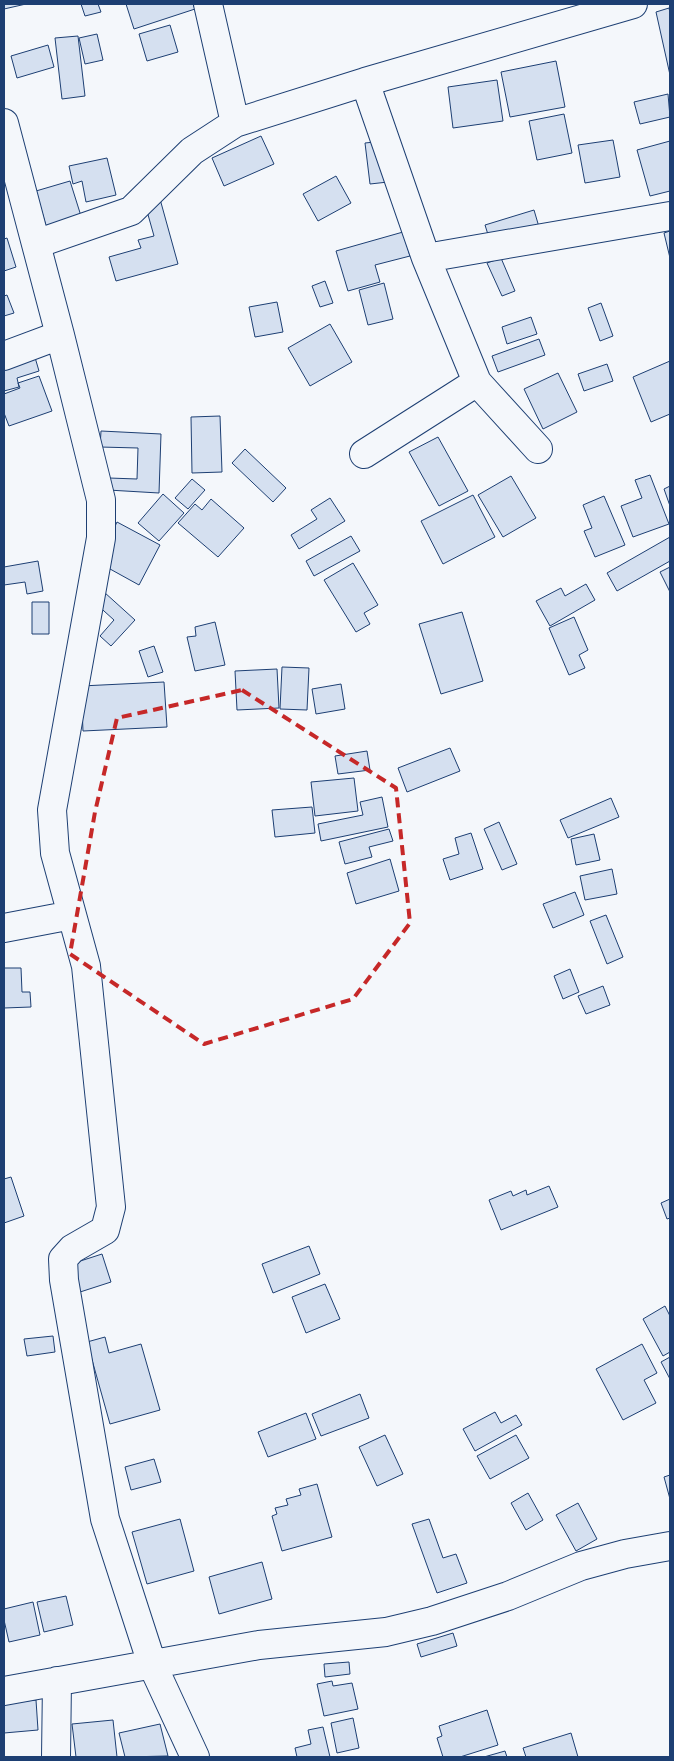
<svg xmlns="http://www.w3.org/2000/svg" width="674" height="1761" viewBox="0 0 674 1761" font-family="Figtree,sans-serif">
<style>
.building{fill:#d5e0f0;stroke:#1d3f73}
.lines{fill:none;stroke-linecap:round;stroke-linejoin:round}
.minor-casing{stroke:#1d3f73;stroke-width:30}
.minor{stroke:#f4f7fb;stroke-width:28}
.marked{fill:none;stroke:#c62828;stroke-width:4;stroke-dasharray:10 6;stroke-linejoin:round}
</style>
<rect width="100%" height="100%" fill="#f4f7fb"/>
<path class="building" d="M4,4H26L4,9Z
M81,4H98L101,12L85,16Z
M126,4H193L195,9L134,29Z
M669,8L670,13V75L656,12Z
M170,25L178,52L147,61L139,34Z
M97,34L103,60L85,64L79,38Z
M78,36L85,96L62,99L55,38Z
M48,45L54,67L17,78L11,56Z
M556,61L565,107L510,117L501,72Z
M497,80L503,121L453,128L448,87Z
M668,94L670,117L640,124L634,102Z
M564,114L572,153L537,160L529,121Z
M261,136L274,164L224,186L212,158Z
M613,140L620,177L585,183L578,145Z
M384,141L388,182L370,184L365,143Z
M670,141V191L650,196L637,150Z
M107,158L116,195L86,202L82,181L73,184L69,166Z
M336,176L351,203L318,221L303,194Z
M70,181L81,216L46,226L36,191Z
M160,199L178,264L116,281L109,257L141,248L138,240L154,236L145,204Z
M534,210L539,227L490,241L485,225Z
M670,231V258L664,233Z
M403,232L410,256L375,265L380,282L348,291L336,251Z
M7,238L16,267L4,271V239Z
M501,258L515,291L502,296L487,263Z
M325,281L333,303L320,307L312,286Z
M384,283L393,319L368,325L359,290Z
M7,295L14,313L4,316V296Z
M277,302L283,332L255,337L249,307Z
M601,303L613,336L600,341L588,308Z
M531,317L537,334L507,344L502,327Z
M330,324L352,362L310,386L288,348Z
M539,339L545,355L498,372L492,356Z
M34,354L39,371L17,378L19,387L4,391V363Z
M670,361V414L651,422L633,377Z
M607,364L613,381L584,391L578,374Z
M558,373L577,412L543,429L524,389Z
M39,376L52,411L9,426L4,413V394L20,388L18,383Z
M220,416L222,472L192,473L191,417Z
M101,431L161,434L159,493L108,490L109,478L137,479L138,448L100,447Z
M438,437L468,491L439,506L409,452Z
M245,449L286,488L273,502L232,463Z
M650,475L669,524L633,537L621,506L642,498L635,480Z
M511,476L536,518L503,537L478,495Z
M192,479L205,490L188,509L175,498Z
M670,486V506L664,489Z
M163,494L184,513L159,541L138,523Z
M473,495L495,537L443,564L421,521Z
M604,496L625,545L595,557L584,531L592,528L583,505Z
M330,498L345,521L299,549L291,535L317,519L311,510Z
M211,499L244,528L218,557L178,523L195,504L202,510Z
M117,522L160,545L139,585L101,564L108,541Z
M351,536L360,551L314,576L306,561Z
M670,537V561L617,591L607,573Z
M38,561L43,591L27,594L25,582L4,585V567Z
M353,563L378,605L364,613L370,624L356,632L324,580Z
M670,567V592L660,572Z
M586,584L595,600L550,626L536,601L561,588L565,596Z
M104,592L135,620L111,646L100,636L114,620L94,602Z
M32,602H49V634H32Z
M462,612L483,681L441,694L419,624Z
M574,617L588,650L579,655L585,668L569,675L549,628Z
M215,622L225,665L195,671L187,637L196,636L195,627Z
M154,646L163,672L148,677L139,651Z
M282,667L309,668L307,710L280,709Z
M277,669L279,708L237,710L235,671Z
M164,682L167,727L83,731L81,686Z
M341,684L345,709L316,714L312,689Z
M450,748L460,771L407,792L398,768Z
M367,751L370,770L338,774L335,756Z
M354,778L358,811L315,816L311,782Z
M382,797L388,827L321,841L318,824L363,815L360,802Z
M611,798L619,817L568,838L560,820Z
M312,807L315,833L275,837L272,810Z
M499,822L517,864L502,870L484,829Z
M389,829L393,841L369,847L372,857L345,864L339,842Z
M471,833L483,869L450,880L443,859L459,854L455,838Z
M594,834L600,860L576,865L571,839Z
M390,859L399,891L356,904L347,873Z
M612,869L617,894L585,900L580,876Z
M575,892L584,915L553,928L543,904Z
M606,915L623,957L607,964L590,921Z
M4,968H21L22,992H30L31,1007L4,1008Z
M570,969L579,992L563,999L554,976Z
M603,986L610,1005L586,1014L578,996Z
M11,1177L24,1216L4,1223V1179Z
M549,1186L558,1207L501,1230L489,1200L511,1191L513,1196L526,1190L527,1195Z
M670,1199V1218L667,1219L661,1203Z
M309,1246L320,1274L273,1293L262,1264Z
M102,1254L111,1282L77,1293L68,1265Z
M325,1284L340,1319L306,1333L292,1297Z
M665,1306L670,1316V1352L663,1356L643,1319Z
M53,1336L55,1352L27,1356L24,1339Z
M105,1337L109,1353L141,1344L160,1410L110,1424L87,1342Z
M642,1344L657,1373L644,1380L656,1403L623,1420L596,1369Z
M670,1357V1379L661,1362Z
M360,1394L369,1418L321,1436L312,1414Z
M495,1412L501,1423L516,1415L522,1425L475,1451L463,1429Z
M306,1413L316,1439L268,1457L258,1432Z
M385,1435L403,1474L377,1486L359,1447Z
M516,1435L529,1458L490,1479L477,1456Z
M154,1459L161,1482L131,1490L125,1467Z
M670,1475V1499L664,1477Z
M317,1484L332,1537L282,1551L272,1516L277,1514L275,1508L288,1505L286,1499L301,1495L299,1489Z
M528,1493L543,1520L526,1530L511,1503Z
M578,1503L597,1539L576,1551L556,1515Z
M180,1519L194,1571L147,1584L132,1532Z
M429,1519L443,1558L456,1554L467,1583L437,1593L412,1524Z
M262,1562L272,1599L219,1614L209,1577Z
M66,1596L73,1625L44,1632L37,1602Z
M33,1602L40,1635L9,1642L4,1620V1609Z
M453,1633L457,1646L421,1657L417,1644Z
M349,1662L350,1674L325,1677L324,1664Z
M332,1681L333,1686L352,1683L358,1709L324,1716L317,1684Z
M36,1700L38,1730L4,1733V1703Z
M487,1710L498,1745L460,1757H443L437,1738L442,1736L439,1726Z
M353,1718L359,1748L337,1753L331,1723Z
M113,1720L117,1757H76L72,1724Z
M160,1724L168,1756L125,1757L119,1733Z
M323,1727L330,1757H297L295,1748L311,1744L308,1730Z
M571,1733L578,1757H526L523,1748Z
M505,1751L507,1757H484Z"/>
<g class="lines">
<defs>
<path id="minor" d="M208,4L235,123
M365,82L426,258
M4,123L60,335L101,500V538L52,810L55,853L86,966L111,1207L105,1230L72,1249L63,1259L64,1280L105,1519L152,1664L195,1757
M36,244L131,211L192,151L235,123L365,82L633,4
M4,356L60,335
M538,449L477,382L426,258L670,216
M364,454L477,382
M4,928L72,915
M4,1691L259,1645L386,1632L432,1621L508,1596L581,1566L625,1554L670,1546
M56,1757L57,1681"/>
</defs>
<use href="#minor" class="minor-casing"/>
<use href="#minor" class="minor"/>
</g>
<path class="marked" d="M242,690L396,788L410,923L353,999L204,1044L70,954L95,812L117,718Z"/>
<rect width="674" height="1761" fill="none" stroke="#1d3f73" stroke-width="10"/>
</svg>
